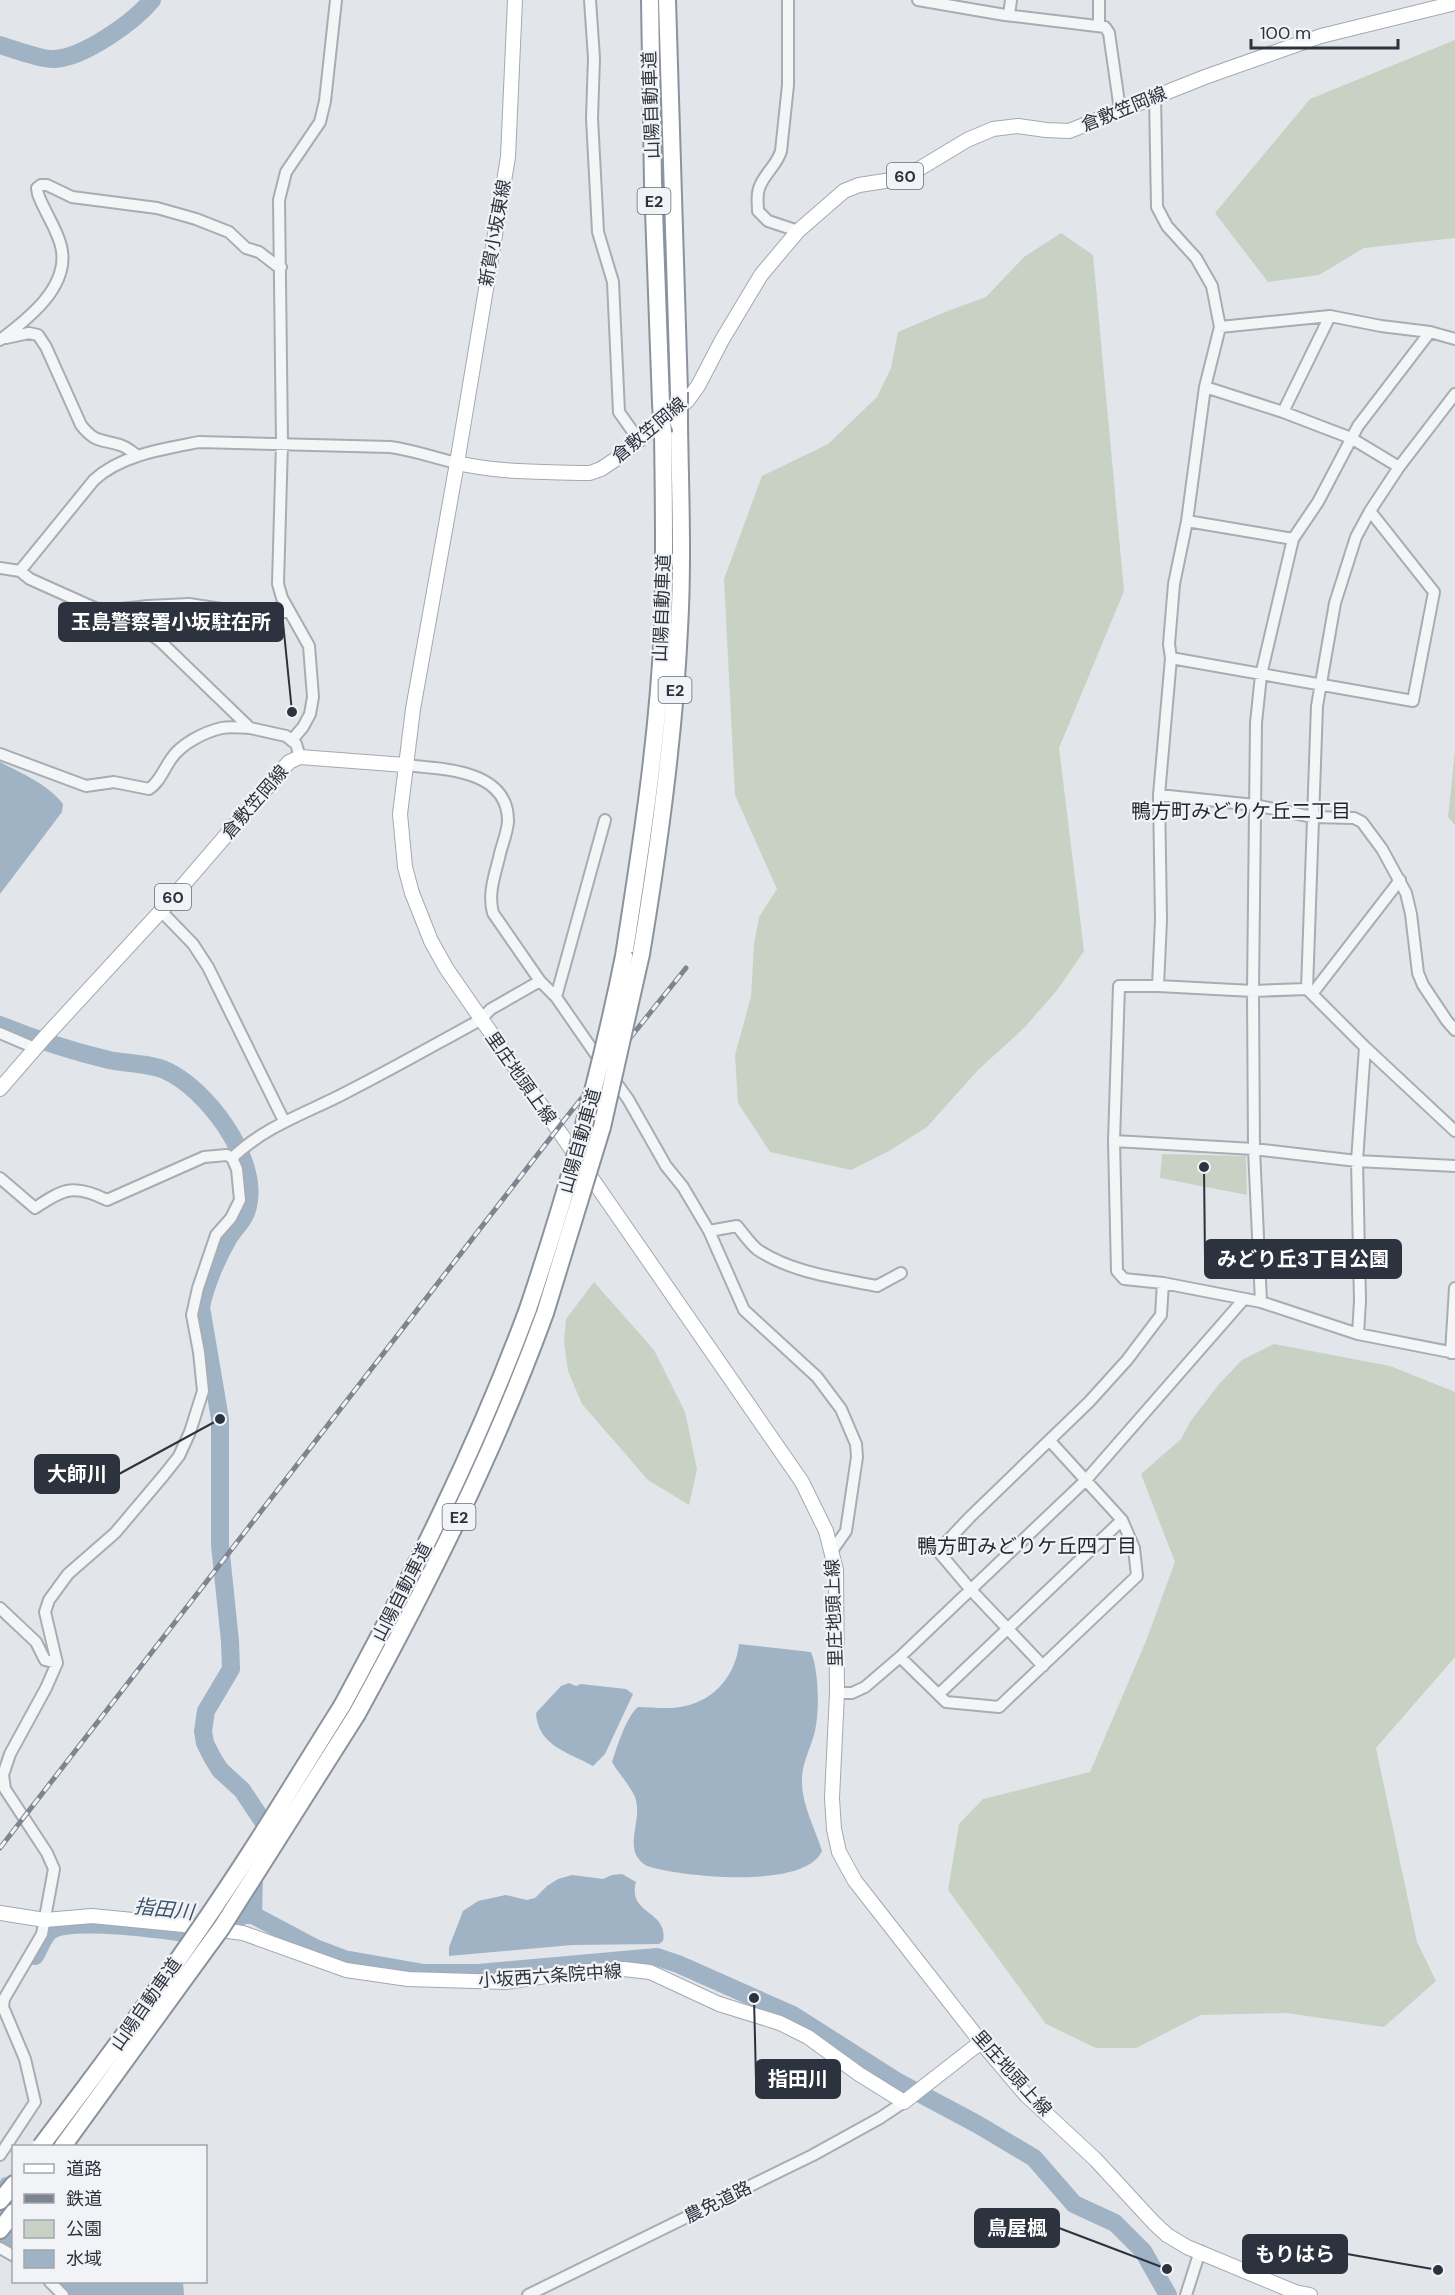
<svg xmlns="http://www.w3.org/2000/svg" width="1455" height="2295" viewBox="0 0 1455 2295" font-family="'DM Sans','Noto Sans JP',sans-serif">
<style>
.green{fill:#c8d2c4}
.water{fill:#a0b3c5}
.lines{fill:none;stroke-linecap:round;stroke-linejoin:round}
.river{stroke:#a0b3c5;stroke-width:18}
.minor-casing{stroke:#a8acb3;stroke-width:14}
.major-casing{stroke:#a2a9b3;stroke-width:16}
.highway-casing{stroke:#8b939e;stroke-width:20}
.minor{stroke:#f4f5f7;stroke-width:10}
.major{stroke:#fff;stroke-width:14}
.highway{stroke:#fff;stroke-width:16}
.rail-casing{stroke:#7d8591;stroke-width:5}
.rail{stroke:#f1f3f6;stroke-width:3;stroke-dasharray:9;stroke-linecap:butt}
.highway-bridge-casing{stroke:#8b939e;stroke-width:20;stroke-linecap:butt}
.highway-bridge{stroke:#fff;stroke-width:16}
.labels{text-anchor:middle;stroke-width:4.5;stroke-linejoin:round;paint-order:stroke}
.shield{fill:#f1f3f6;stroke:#676d76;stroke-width:1.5}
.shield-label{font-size:16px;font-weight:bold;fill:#2c333f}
.street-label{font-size:18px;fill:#2c333f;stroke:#f1f3f6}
.neighbourhood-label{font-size:20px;fill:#1e2430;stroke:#f1f3f6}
.water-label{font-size:20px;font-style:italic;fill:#3a536e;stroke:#f1f3f6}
.leader{fill:none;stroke:#2c333f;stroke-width:2}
.callout-dot{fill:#2c333f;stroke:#f1f3f6;stroke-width:2}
.callout{fill:#2c333f;stroke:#2c333f;stroke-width:2}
.callout-label{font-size:20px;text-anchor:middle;font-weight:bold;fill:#fff}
</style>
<rect width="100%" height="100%" fill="#e2e5e9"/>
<path class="green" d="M1455,40V238L1364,248L1319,275L1268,282L1215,213L1310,99Z
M1061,233L1093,255L1124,591L1059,748L1084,951L1058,989L1025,1027L978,1070L927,1127L889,1151L851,1170L770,1152L738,1103L735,1055L751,997L754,944L759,917L777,889L735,795L724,579L762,476L828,444L877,397L891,368L898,332L945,312L986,297L1024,257Z
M1455,752V825L1448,817Z
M1162,1154L1246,1156L1247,1195L1160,1178Z
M594,1282L654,1350L685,1412L697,1469L689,1505L648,1480L582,1404L568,1371L564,1341L566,1319Z
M1274,1344L1390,1366L1455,1392V1657L1376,1748L1417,1942L1436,1981L1384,2027L1286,2013L1201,2015L1136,2048H1096L1046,2024L948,1890L959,1824L983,1799L1090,1772L1146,1641L1175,1562L1141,1474L1181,1439L1190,1422L1219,1384L1242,1360Z"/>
<path class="water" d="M0,762C21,773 49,785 63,804L62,812L0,894Z
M739,1644L811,1652C819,1671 820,1714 814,1735C810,1749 802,1764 802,1779C801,1804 815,1828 822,1851C805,1890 681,1877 647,1866C620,1850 644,1822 635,1797C629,1784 619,1774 612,1762C617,1747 626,1717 638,1707C654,1707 669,1710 685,1706C715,1700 736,1674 739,1644Z
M569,1683L576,1686L581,1684L626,1689L633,1694L605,1754L593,1766C568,1752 538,1746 536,1713L561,1686Z
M622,1874L636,1882C627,1915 669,1910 663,1941L659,1944L572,1945L449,1956V1947L463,1911L478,1901L506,1895L527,1900L535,1898L547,1886L558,1879L572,1875L603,1879L612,1875Z
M13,2175V2251L0,2242V2181L2,2178Z
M57,2282H183L184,2295H70Z"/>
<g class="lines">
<path class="river" d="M0,45C13,49 42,60 54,59C83,58 134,22 152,0
M0,1025C35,1039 72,1051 109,1060C127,1064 150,1063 167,1071C207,1090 255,1155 249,1200C247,1220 237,1224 228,1239C217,1258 205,1286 201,1307L220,1419V1545L230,1641L231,1669L206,1711L203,1731L205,1743L212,1757L220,1770L242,1790L270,1832L268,1842
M253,1915L254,1874L256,1870
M35,1956C39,1949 43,1938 49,1932C66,1914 185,1933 212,1937L243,1915H253L315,1948L344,1959L424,1973H478L657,1957L678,1964L793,2015L898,2082L977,2124L1034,2158L1074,2204L1115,2223L1143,2251L1168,2295"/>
<defs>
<path id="minor" d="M590,0L594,58L592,118L598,232L613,282L619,412L638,439
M788,0V85L781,151C777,165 765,173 760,186C756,194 758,202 758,211L768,221L798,231
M918,0L1005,15L1105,27L1109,33L1120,110
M1009,15L1011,0
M1099,25V0
M1155,96L1157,207L1167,226L1196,258L1212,286L1220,327L1205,387L1187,521L1174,584L1169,644L1171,658L1159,795L1161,920L1158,986
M1220,327L1330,316L1381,326L1430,332L1455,339
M6,338L29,333L38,335L46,347L81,425C95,443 101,439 120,445C127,447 132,452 138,456
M0,340C28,319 71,286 61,246C57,229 44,211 38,194L37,188L41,185H47L72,197L157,208L196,219L229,232L246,248L259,252L276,265L281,267
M1205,387L1283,412L1351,438L1399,467
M1455,394L1399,467L1370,511L1356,537L1335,603L1317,706L1307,989L1365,1047L1455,1131
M1283,412L1330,316
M1187,521L1293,539
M0,568L20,571L30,579L146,631L160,641L250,728L286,736L296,744L300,757
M20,571L94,480C121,455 163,449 199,442L390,447C414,450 434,458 457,463
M104,611L148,606L189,604L241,612H289
M1171,658L1413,701L1434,592L1370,511
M292,740L303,727L310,714L313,697L309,646L282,598L278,584L282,443L279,200L286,172L320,122L325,101L336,0
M0,754L86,786L114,782L149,789C159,783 164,769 171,759C181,744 204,732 222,728C231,726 241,728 250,728
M405,765C442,769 509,769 508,822C507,834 501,847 499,858C494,877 488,895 493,913L540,981L556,997L601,1062
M1159,795L1255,805L1312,817L1354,818L1362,822L1382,849L1406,893L1411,914L1418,973L1423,985L1447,1021L1455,1030
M161,911L193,944L208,967L284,1121
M1307,989L1253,991L1158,986H1119L1114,1141L1117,1271L1124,1279L1163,1283L1261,1302L1358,1334L1455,1353
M1312,994L1400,880
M556,997L605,820
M0,1033L35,1048
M612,1077L628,1099L666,1166L683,1187L709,1231L744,1310L817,1377L841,1409L856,1444L857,1457L846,1531L832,1551
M1114,1141L1254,1149L1357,1161L1455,1166
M0,1178L35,1208C64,1188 75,1184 107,1200L204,1157L227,1155L232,1158C265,1126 307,1113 347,1092C392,1069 436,1044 480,1020L491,1009L540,981
M709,1231L737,1226C743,1233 750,1244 758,1250C793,1273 837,1278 877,1286L901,1273
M1261,1302L1254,1149L1253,991L1256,723L1261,675L1293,539L1318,502L1358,426L1430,332
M1358,1334L1360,1301L1357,1161L1365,1047
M1451,1353L1455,1288
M0,1608L36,1642L45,1660L57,1663
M900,1657L946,1702L999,1707L1137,1576L1134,1548L1122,1520L1050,1441
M1043,1666L971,1590L938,1551L970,1517L1089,1402L1127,1360L1161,1315L1163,1283
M837,1693H852L865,1687L900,1657L1086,1480L1244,1299
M939,1694L1122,1520
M0,2155L35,2102L25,2059L3,2007L4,1999L42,1934L54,1869L47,1853L5,1789L3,1775L10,1754L46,1688L57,1663L45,1612L49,1600L68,1574L115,1533L164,1475L179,1456L190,1432L203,1391L199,1352L192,1315L198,1288L216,1235L231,1218L240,1200L237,1169L232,1158
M0,2248L14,2256
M50,2282L63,2295
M528,2295L813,2155L880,2118L904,2102
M1186,2295L1200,2251"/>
<path id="major" d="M515,0L508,157L457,463L413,709L400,814L405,867L412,893L431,941L446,968L802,1482L826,1531L836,1570L837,1693L832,1798L834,1829L839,1852L855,1881L981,2042L1026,2095L1095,2159L1154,2223L1167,2235L1187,2247L1295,2292L1310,2295
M457,463C501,473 546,472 590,473L601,469L616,459L687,401L698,386L722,340L761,275L798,231L844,191L859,185L904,178L967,140L993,129L1018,126L1046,130L1069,131L1205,77L1321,36L1455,3
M0,1089L45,1037L161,911L289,762L300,757L405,765
M0,1913L45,1920L92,1916L184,1925L243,1933L346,1970L408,1979L506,1982L573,1972L624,1969L650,1972L719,2004L780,2023L808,2037L859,2074L904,2102L981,2042"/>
<path id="highway" d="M650,0L653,183L661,403
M667,0L679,392
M641,954C659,846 674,738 679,629C683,560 680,492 679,424
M624,956C641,848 658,739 663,629C665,564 664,498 663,433
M342,1706C412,1577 477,1447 528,1309
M357,1714C428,1584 494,1453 545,1313
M0,2201L14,2184
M0,2230L14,2212"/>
</defs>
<use href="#minor" class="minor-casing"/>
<use href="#major" class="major-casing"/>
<use href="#highway" class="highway-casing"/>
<use href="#minor" class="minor"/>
<use href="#major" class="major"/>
<use href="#highway" class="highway"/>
<defs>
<path id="rail" d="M0,1848L569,1114L686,968"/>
</defs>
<use href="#rail" class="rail-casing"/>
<use href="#rail" class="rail"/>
<defs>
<path id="highway-bridge" d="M679,392V424
M661,403L663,433
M528,1309C567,1193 600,1076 624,956
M545,1313L602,1127L641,954
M41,2146C113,2051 185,1954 250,1853C281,1805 311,1755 342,1706
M63,2146L222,1927L357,1714"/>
</defs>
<use href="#highway-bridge" class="highway-bridge-casing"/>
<use href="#highway-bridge" class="highway-bridge"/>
</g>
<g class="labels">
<g class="shield">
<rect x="887" y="163" width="36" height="26" rx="4.5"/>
<rect x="637.5" y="188" width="33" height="26" rx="4.5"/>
<rect x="658.5" y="677" width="33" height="26" rx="4.5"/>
<rect x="155" y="884" width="36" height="26" rx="4.5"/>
<rect x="442.5" y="1504" width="33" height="26" rx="4.5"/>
</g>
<g class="shield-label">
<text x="905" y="182">60</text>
<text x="654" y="207">E2</text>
<text x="675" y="696">E2</text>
<text x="173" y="903">60</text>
<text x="459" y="1523">E2</text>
</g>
<g class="street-label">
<text transform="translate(651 105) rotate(-92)" y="6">山陽自動車道</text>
<text transform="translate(1124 109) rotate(-22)" y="6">倉敷笠岡線</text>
<text transform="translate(495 233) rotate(-80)" y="6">新賀小坂東線</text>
<text transform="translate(649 430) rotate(-40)" y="6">倉敷笠岡線</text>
<text transform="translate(662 608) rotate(-88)" y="6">山陽自動車道</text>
<text transform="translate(255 802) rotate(-49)" y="6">倉敷笠岡線</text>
<text transform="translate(521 1078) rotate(55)" y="6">里庄地頭上線</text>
<text transform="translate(580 1141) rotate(-74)" y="6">山陽自動車道</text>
<text transform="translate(402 1592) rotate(-63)" y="6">山陽自動車道</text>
<text transform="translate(834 1613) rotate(-92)" y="6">里庄地頭上線</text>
<text transform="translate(550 1976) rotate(-4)" y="6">小坂西六条院中線</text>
<text transform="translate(146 2004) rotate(-55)" y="6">山陽自動車道</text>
<text transform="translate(1012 2073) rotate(48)" y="6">里庄地頭上線</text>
<text transform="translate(718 2202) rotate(-26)" y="6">農免道路</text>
</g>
<g class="neighbourhood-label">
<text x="1241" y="818">鴨方町みどりケ丘二丁目</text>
<text x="1027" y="1553">鴨方町みどりケ丘四丁目</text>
</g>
<g class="water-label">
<text transform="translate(164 1909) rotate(6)" y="7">指田川</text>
</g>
</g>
<path class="leader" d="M292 712L283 622M1204 1167L1205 1259M220 1419L119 1474M754 1998L756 2079M1167 2269L1059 2228M1438 2270L1347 2254"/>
<g class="callout-dot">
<circle cx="292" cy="712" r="6"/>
<circle cx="1204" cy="1167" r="6"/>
<circle cx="220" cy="1419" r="6"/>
<circle cx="754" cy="1998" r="6"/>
<circle cx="1167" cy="2269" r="6"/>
<circle cx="1438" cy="2270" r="6"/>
</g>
<g class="callout">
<rect x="59" y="603" width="224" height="38" rx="6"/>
<rect x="1205" y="1240" width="196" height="38" rx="6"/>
<rect x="35" y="1455" width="84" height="38" rx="6"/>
<rect x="756" y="2060" width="84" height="38" rx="6"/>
<rect x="975" y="2209" width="84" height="38" rx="6"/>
<rect x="1243" y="2235" width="104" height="38" rx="6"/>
</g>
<g class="callout-label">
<text x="171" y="629">玉島警察署小坂駐在所</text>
<text x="1303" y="1266">みどり丘3丁目公園</text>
<text x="77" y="1481">大師川</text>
<text x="798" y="2086">指田川</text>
<text x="1017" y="2235">鳥屋楓</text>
<text x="1295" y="2261">もりはら</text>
</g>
<rect x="12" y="2145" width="195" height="138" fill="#f1f3f6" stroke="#a2a6ad" stroke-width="1.5"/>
<rect x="24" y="2164" width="30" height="9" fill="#ffffff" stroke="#a2a6ad" stroke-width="1.5"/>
<text x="66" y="2175" font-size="18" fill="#2c333f">道路</text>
<rect x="24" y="2194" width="30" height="9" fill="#7d8591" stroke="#a2a6ad" stroke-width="1.5"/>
<text x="66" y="2205" font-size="18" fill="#2c333f">鉄道</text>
<rect x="24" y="2220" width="30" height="18" fill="#c8d2c4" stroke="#a2a6ad" stroke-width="1.5"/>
<text x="66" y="2235" font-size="18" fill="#2c333f">公園</text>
<rect x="24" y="2250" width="30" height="18" fill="#a0b3c5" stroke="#a2a6ad" stroke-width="1.5"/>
<text x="66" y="2265" font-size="18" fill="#2c333f">水域</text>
<path d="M1251 39v9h147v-9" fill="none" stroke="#2c333f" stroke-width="3"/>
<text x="1260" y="39" font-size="18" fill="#2c333f" stroke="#f1f3f6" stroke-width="4.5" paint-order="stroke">100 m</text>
</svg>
